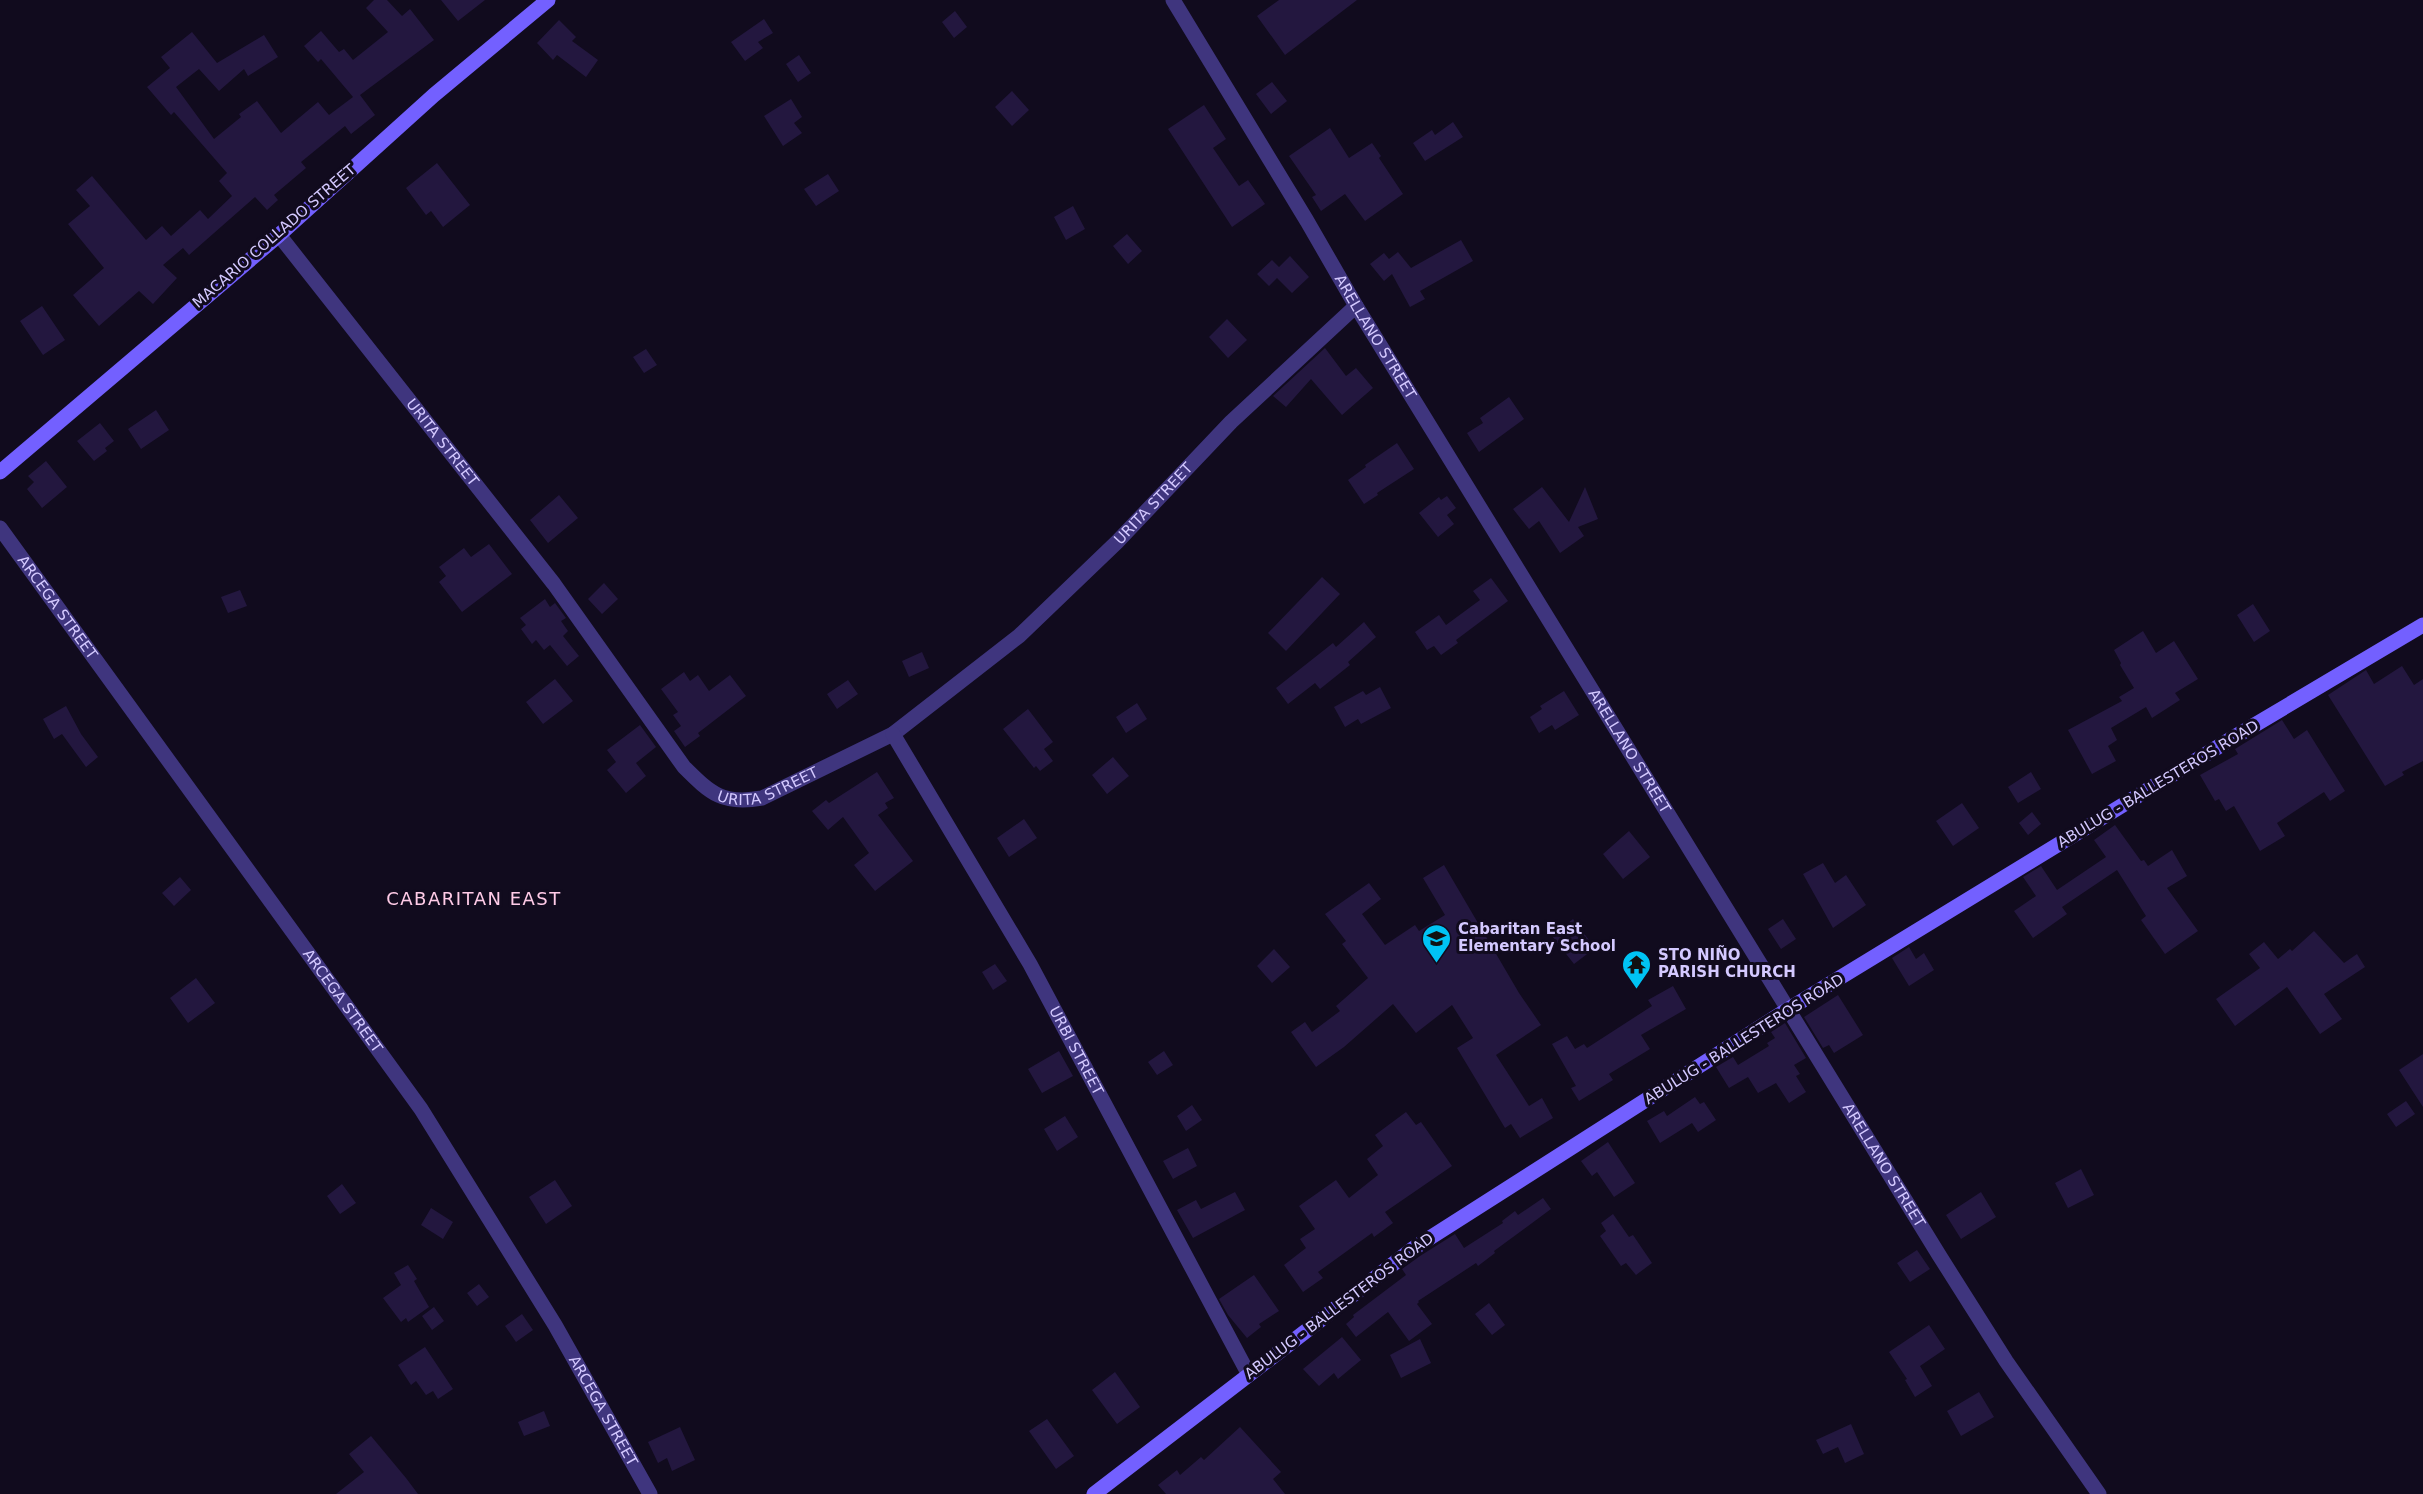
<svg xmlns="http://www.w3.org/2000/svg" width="2423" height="1494" viewBox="0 0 2423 1494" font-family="'DejaVu Sans',sans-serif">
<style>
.building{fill:#23173f}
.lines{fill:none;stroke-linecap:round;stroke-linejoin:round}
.street{stroke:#3f357e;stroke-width:15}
.secondary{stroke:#7360ff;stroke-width:15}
.labels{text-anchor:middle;stroke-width:6;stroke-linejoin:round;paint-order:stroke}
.street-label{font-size:15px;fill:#d4c9ff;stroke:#110b1e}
.poi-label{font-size:15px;font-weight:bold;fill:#d4c9ff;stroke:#110b1e;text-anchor:start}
.quarter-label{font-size:18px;letter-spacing:1.5px;fill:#ffcbe7;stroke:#110b1e}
</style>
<rect width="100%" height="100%" fill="#110b1e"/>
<path class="building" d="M374,0H387L402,16L410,9L434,40L360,95L375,115L351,134L345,126L301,162L306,168L274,195L278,200L267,210L255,197L189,255L183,248L163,265L177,278L153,304L139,291L99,326L73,295L104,268L68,224L90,206L76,190L92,176L146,240L162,226L171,236L200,210L208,219L232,196L219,181L227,173L174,112L171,115L147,87L170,68L161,57L192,32L217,63L264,35L278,57L248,76L244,69L219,91L199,69L176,87L214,139L241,117L239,114L257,101L281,133L318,102L329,115L353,97L321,59L318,62L304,46L321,31L339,52L344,49L353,60L388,32L366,8Z
M441,0H485L458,21Z
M1279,0H1357L1285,55L1257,16Z
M955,11L967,27L954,38L942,22Z
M764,19L773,33L758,42L763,48L745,61L731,42Z
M559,20L576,37L572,41L598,60L586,77L557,55L553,60L537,43Z
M799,55L811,73L798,82L786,64Z
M1272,82L1287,101L1271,114L1256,94Z
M1012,91L1029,110L1012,126L995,107Z
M791,99L802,117L794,123L802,133L783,146L764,116Z
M1204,105L1226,139L1213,148L1239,186L1248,180L1265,204L1232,227L1168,129Z
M1453,122L1463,137L1425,161L1413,143L1432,130L1435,135Z
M1330,128L1349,158L1372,143L1381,156L1379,158L1403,194L1365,221L1345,194L1321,211L1312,197L1316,195L1289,156Z
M437,163L470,205L443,227L431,211L426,215L406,188Z
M828,174L839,191L816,206L804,189Z
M1073,206L1085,229L1066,240L1054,217Z
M1127,234L1142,251L1128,264L1113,246Z
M1461,240L1473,261L1420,291L1425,299L1410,307L1392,274L1384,281L1370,264L1384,253L1389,259L1398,252L1411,268Z
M1290,256L1309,277L1292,293L1277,278L1269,286L1257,274L1272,260L1279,267Z
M42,306L65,340L43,355L20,321Z
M1227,319L1247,340L1228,358L1209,337Z
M1325,348L1346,376L1356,368L1373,388L1342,415L1311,379L1286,407L1273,396Z
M646,349L657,365L644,373L633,357Z
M1509,397L1524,419L1479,452L1467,433L1483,423L1480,418Z
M156,410L169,430L141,449L128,429Z
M100,423L114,441L105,448L107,451L94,461L77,441Z
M1397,443L1414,469L1377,493L1378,495L1364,504L1348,480L1366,467L1365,465Z
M46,461L67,487L42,508L27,489L34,482L28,476Z
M1542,487L1569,522L1585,487L1598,519L1578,527L1584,536L1560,553L1539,521L1529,529L1513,509Z
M559,495L578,518L548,543L530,520Z
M1447,496L1456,508L1447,515L1454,524L1438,537L1419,513L1439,497L1441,500Z
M489,544L512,574L462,612L439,582L446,576L439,567L464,548L471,557Z
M1322,577L1340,594L1286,651L1268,633Z
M1491,578L1508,601L1456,640L1458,643L1441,655L1434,646L1427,650L1415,632L1439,615L1446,625L1480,600L1473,591Z
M604,583L618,599L602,614L588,599Z
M240,590L247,606L228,613L221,597Z
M545,599L550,607L555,603L566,618L561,621L568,631L563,636L579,656L567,666L550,645L544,650L536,640L532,644L521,629L526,625L520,618Z
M2253,604L2270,631L2254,642L2237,615Z
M1364,622L1376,637L1348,662L1350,665L1320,689L1315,683L1288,704L1276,688L1333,643L1336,647Z
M2143,631L2156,653L2174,641L2198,679L2175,693L2180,700L2152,718L2146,707L2111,728L2117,740L2108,746L2116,761L2092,774L2068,730L2122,701L2119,697L2134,688L2120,665L2121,663L2114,650Z
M922,652L929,668L909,677L902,661Z
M2402,666L2414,685L2423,679V761L2402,772L2404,775L2385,786L2328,695L2366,670L2374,684Z
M684,672L690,681L698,675L709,691L730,675L746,696L698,733L700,736L685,747L674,731L681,726L673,715L678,712L661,689Z
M555,679L573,701L543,724L526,702Z
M848,680L858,694L837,709L827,694Z
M1380,687L1391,708L1361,724L1358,719L1345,727L1334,707L1363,691L1366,695Z
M1564,691L1579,715L1555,730L1552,725L1539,733L1530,717L1542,709L1540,706Z
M1137,703L1147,719L1126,733L1116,717Z
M66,706L81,734L98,757L86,767L62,734L54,739L43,719Z
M1028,709L1053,742L1044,749L1053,761L1040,771L1036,766L1034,768L1003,729Z
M2282,720L2294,739L2307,730L2345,791L2330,801L2324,792L2277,823L2285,836L2260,851L2234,806L2226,811L2219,799L2215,801L2200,775L2238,754L2235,749Z
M640,725L656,747L636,763L646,776L626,793L607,770L616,762L607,750Z
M1113,757L1129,776L1107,794L1092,775Z
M877,772L894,798L885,803L888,808L878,815L913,861L875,891L854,865L869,853L843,817L828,830L812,811L826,800L829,803Z
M2031,772L2041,789L2018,803L2008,787Z
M1962,803L1979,828L1953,846L1936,821Z
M2032,812L2041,824L2028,835L2019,823Z
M1024,819L1037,838L1009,857L997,838Z
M2115,825L2141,861L2144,860L2148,866L2172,850L2187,876L2167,888L2198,931L2165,954L2141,920L2146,916L2117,870L2062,907L2067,914L2033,938L2014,911L2036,896L2023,877L2041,866L2057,890L2106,857L2094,840Z
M1629,831L1650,857L1623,879L1603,854Z
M1823,863L1835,883L1846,875L1866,905L1833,928L1803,874Z
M1444,865L1519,993L1541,1025L1496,1055L1529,1106L1542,1098L1553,1118L1520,1138L1511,1124L1505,1128L1457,1048L1473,1038L1452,1005L1416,1033L1393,1004L1344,1047L1316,1067L1291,1032L1305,1022L1312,1032L1340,1011L1336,1006L1368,978L1342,944L1346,941L1325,914L1369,883L1381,899L1362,914L1385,945L1415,925L1419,931L1445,915L1423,878Z
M180,877L191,890L174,906L162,893Z
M1573,919L1595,948L1574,964L1552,936Z
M1783,919L1796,939L1781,949L1768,929Z
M2314,931L2344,963L2357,954L2365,967L2324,994L2342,1019L2320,1034L2287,987L2235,1026L2216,999L2260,968L2249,954L2264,942L2278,959L2290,949L2292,951Z
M1909,947L1916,959L1924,953L1934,970L1909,986L1892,958Z
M1274,949L1290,967L1272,983L1257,966Z
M995,964L1007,981L993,990L982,972Z
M196,978L215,1003L188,1023L170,998Z
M1673,986L1686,1009L1641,1035L1650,1049L1609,1074L1613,1080L1579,1101L1571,1088L1576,1086L1552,1044L1567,1036L1575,1049L1584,1044L1587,1048L1652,1006L1648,1000Z
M1838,995L1863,1035L1834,1053L1829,1045L1823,1048L1804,1017Z
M1785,1023L1806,1058L1794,1065L1800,1074L1796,1076L1806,1092L1789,1103L1776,1083L1758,1093L1748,1077L1729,1088L1716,1067L1733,1057L1738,1065L1769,1046L1767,1043L1775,1038L1771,1032Z
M1059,1051L1073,1076L1042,1093L1028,1069Z
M1164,1051L1173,1065L1157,1075L1148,1062Z
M2423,1054V1107L2399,1070Z
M1695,1097L1700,1104L1704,1102L1716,1120L1698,1132L1692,1123L1660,1143L1647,1121L1664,1111L1667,1116Z
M2406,1101L2415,1114L2396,1127L2387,1114Z
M1192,1105L1202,1120L1186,1131L1177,1116Z
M1406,1112L1416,1125L1421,1122L1452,1166L1385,1212L1393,1223L1374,1237L1372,1233L1318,1272L1323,1278L1303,1292L1284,1265L1306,1248L1300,1239L1315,1229L1299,1206L1336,1180L1349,1198L1378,1175L1367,1159L1383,1146L1375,1135Z
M1065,1116L1078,1137L1057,1151L1044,1129Z
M1608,1142L1635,1183L1614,1197L1597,1172L1592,1176L1581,1161Z
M1188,1148L1197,1166L1173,1179L1163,1161Z
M2081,1169L2094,1195L2068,1208L2055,1183Z
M555,1180L572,1206L546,1224L529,1197Z
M342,1184L356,1203L340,1214L327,1196Z
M1235,1192L1245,1210L1193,1238L1177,1210L1196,1200L1201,1209Z
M1981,1192L1996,1217L1961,1239L1946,1215Z
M1543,1198L1551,1209L1494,1251L1495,1253L1478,1266L1476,1263L1418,1301L1419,1302L1417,1304L1432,1324L1409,1341L1388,1312L1356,1337L1346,1324L1354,1317L1353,1315L1406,1275L1402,1269L1420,1256L1455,1234L1464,1248L1503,1223L1502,1221L1515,1211L1518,1215Z
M431,1208L453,1222L443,1239L421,1225Z
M1613,1214L1629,1237L1633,1235L1652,1263L1636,1275L1626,1263L1621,1266L1600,1236L1606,1231L1601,1223Z
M1917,1250L1930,1269L1910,1282L1897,1263Z
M408,1265L417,1279L414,1281L429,1307L408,1322L406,1318L401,1322L383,1298L401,1285L394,1273Z
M1254,1275L1279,1311L1259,1324L1261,1327L1247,1338L1228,1315L1219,1299Z
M479,1284L489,1297L477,1306L467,1293Z
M1489,1303L1505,1325L1492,1335L1475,1314Z
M434,1307L444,1321L432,1330L422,1316Z
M522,1314L533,1330L516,1342L505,1326Z
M1929,1325L1945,1349L1920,1366L1932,1386L1915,1397L1905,1380L1907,1379L1889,1352Z
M1342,1337L1361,1360L1338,1379L1334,1373L1319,1386L1303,1369Z
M1420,1339L1431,1363L1401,1378L1390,1355Z
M425,1347L453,1389L438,1399L433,1391L426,1395L416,1381L411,1385L398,1365Z
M1115,1372L1140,1407L1117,1424L1092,1390Z
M1979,1392L1994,1417L1961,1436L1947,1411Z
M544,1411L550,1426L524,1436L518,1422Z
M1047,1419L1074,1456L1056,1469L1029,1431Z
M1851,1424L1864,1454L1845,1463L1838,1447L1823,1454L1816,1440Z
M680,1427L695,1460L672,1471L667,1458L658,1463L648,1442Z
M1240,1427L1281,1472L1273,1479L1285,1494H1166L1158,1485L1177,1470L1180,1475L1201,1457L1204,1460Z
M371,1436L406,1478L418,1494H336L364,1472L349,1454Z"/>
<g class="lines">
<g class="street">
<path id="s1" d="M1173,0L1307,221L1356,306L1939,1255L2006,1361L2099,1494"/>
<path id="s2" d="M279,235L554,584L684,767C711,794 723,805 762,798L893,734L1019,636L1117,542L1231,422L1356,306"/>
<path id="s3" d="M0,528L421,1109L555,1325L650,1494"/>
<path id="s4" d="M893,734L1030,964L1248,1373"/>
</g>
<path class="secondary" d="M0,472L279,235L434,95L548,0
M1094,1494L1414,1248L1787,1010L2231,739L2423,625"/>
</g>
<defs>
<symbol id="school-pin" viewBox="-11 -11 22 30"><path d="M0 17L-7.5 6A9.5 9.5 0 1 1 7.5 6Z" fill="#00c3f4" stroke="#110b1e"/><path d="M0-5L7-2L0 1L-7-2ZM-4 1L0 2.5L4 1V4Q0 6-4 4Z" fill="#111"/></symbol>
<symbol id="temple-pin" viewBox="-11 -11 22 30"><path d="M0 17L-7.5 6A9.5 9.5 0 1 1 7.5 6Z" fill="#00c3f4" stroke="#110b1e"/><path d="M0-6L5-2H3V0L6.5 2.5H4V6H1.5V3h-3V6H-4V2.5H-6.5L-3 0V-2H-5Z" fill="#111"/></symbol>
</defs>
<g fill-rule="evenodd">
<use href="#school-pin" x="1420" y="922" width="33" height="45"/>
<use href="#temple-pin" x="1620" y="948" width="33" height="45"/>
</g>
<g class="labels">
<g class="street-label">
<text transform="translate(274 236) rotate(-41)" y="5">MACARIO COLLADO STREET</text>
<text dy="5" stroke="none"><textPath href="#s1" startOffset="393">ARELLANO STREET</textPath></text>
<text dy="5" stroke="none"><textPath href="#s2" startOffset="264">URITA STREET</textPath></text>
<text dy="5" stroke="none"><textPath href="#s2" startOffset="1252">URITA STREET</textPath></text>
<text dy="5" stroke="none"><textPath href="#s3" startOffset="98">ARCEGA STREET</textPath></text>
<text dy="5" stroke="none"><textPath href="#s1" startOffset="879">ARELLANO STREET</textPath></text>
<text dy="5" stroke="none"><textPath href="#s2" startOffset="766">URITA STREET</textPath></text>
<text transform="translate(2158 784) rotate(-31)" y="5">ABULUG - BALLESTEROS ROAD</text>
<text dy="5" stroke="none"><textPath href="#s3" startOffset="584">ARCEGA STREET</textPath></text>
<text transform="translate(1744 1039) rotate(-32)" y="5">ABULUG - BALLESTEROS ROAD</text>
<text dy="5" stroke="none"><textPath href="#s4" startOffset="366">URBI STREET</textPath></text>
<text dy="5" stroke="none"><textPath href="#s1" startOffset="1365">ARELLANO STREET</textPath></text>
<text transform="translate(1339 1306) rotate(-37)" y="5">ABULUG - BALLESTEROS ROAD</text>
<text dy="5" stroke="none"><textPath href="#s3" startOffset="1070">ARCEGA STREET</textPath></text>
</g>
<g class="poi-label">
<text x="1458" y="934">Cabaritan East<tspan x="1458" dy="17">Elementary School</tspan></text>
<text x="1658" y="960">STO NIÑO<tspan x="1658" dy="17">PARISH CHURCH</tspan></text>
</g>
<g class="quarter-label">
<text x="474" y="905">CABARITAN EAST</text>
</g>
</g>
</svg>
